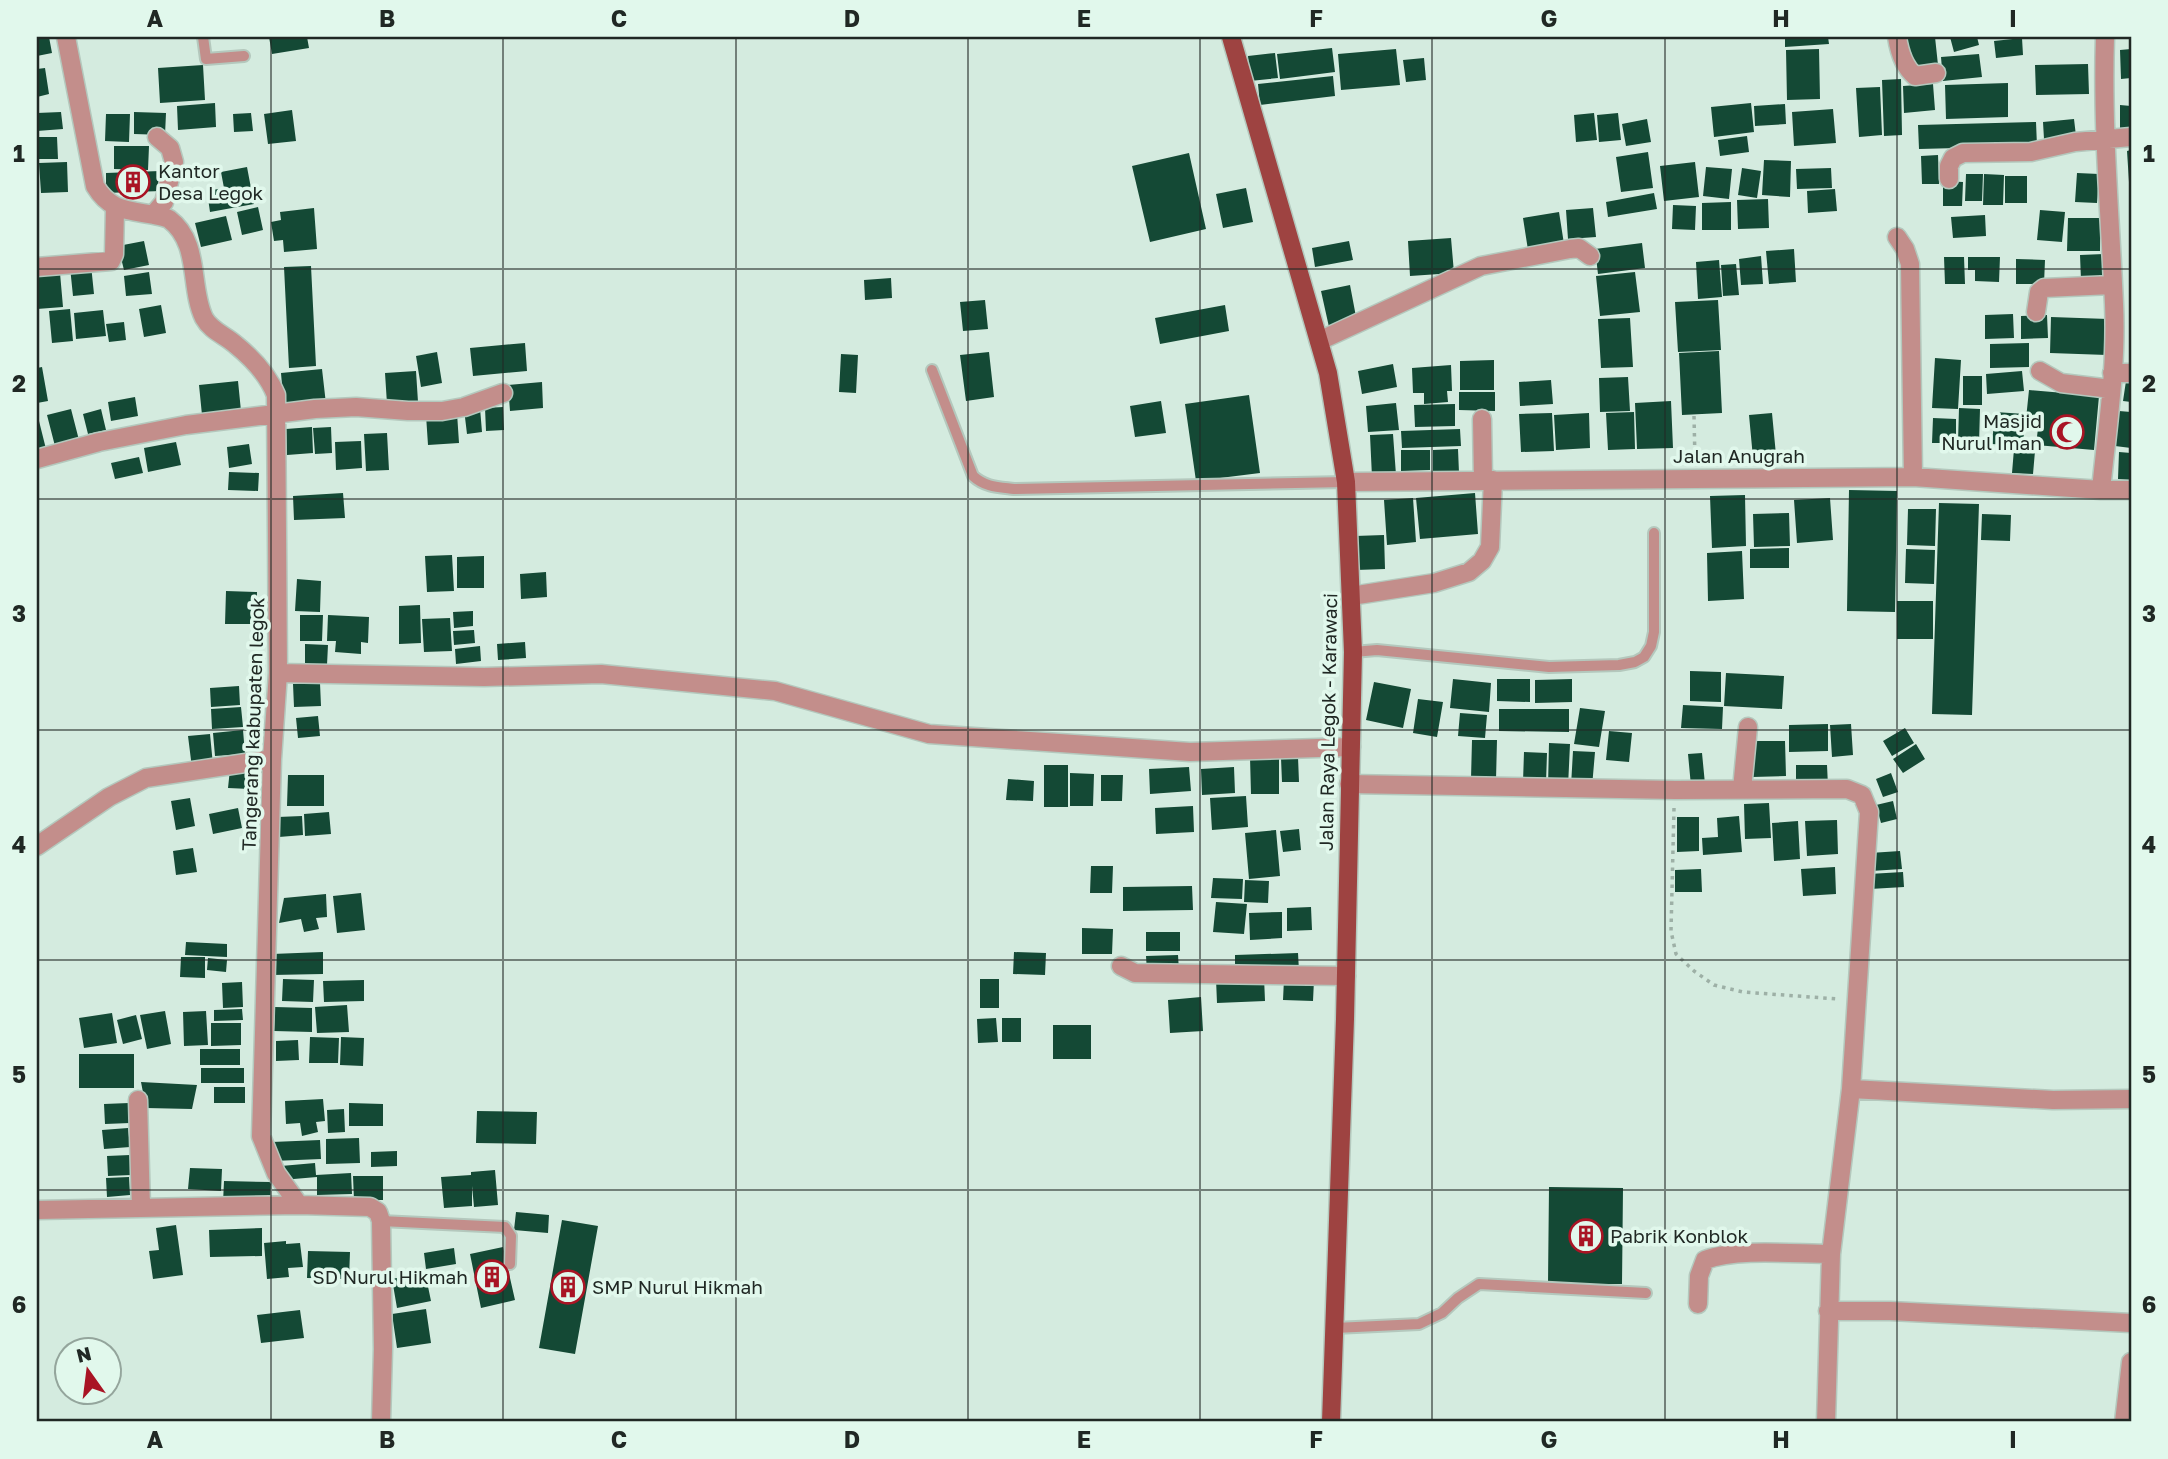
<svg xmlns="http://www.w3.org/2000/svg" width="2168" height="1459" viewBox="0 0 2168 1459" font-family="'Golos Text',sans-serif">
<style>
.building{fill:#144935}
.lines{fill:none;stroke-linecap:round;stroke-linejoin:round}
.lane-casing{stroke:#b4c8bd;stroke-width:14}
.street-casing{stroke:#b4c8bd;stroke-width:21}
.primary-casing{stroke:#b4c8bd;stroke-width:21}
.path{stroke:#9db0a6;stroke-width:3.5;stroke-dasharray:3.5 5;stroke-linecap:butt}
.lane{stroke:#c38e8b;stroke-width:10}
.street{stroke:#c38e8b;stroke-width:18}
.primary{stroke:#9e4341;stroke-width:18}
.grid{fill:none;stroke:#202824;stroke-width:2;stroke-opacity:0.55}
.labels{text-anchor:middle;stroke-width:7;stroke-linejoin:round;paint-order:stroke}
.poi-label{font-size:19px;fill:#202824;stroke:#e1f8ec;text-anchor:start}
.street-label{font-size:19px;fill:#202824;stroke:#e1f8ec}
.neatline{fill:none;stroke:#202824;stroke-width:2.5}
.grid-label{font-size:23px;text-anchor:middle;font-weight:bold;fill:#202824}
</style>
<rect width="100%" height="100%" fill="#d4ebdf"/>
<path class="building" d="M37,37H49L52,53L37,56Z
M269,37H307L309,48L272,54Z
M1785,37H1828L1829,44L1785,47Z
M1902,37H1935L1938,65L1913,68L1911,52H1904Z
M1950,37H1977L1979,45L1954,52Z
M2022,38L2023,55L1996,58L1994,41Z
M1332,48L1335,72L1280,79L1277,54Z
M1396,49L1400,85L1341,90L1338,54Z
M1819,49L1820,99L1787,100L1786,50Z
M2131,49V78L2121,79L2120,50Z
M1275,53L1278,78L1250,81L1248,56Z
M1979,54L1982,77L1943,81L1941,57Z
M1424,58L1426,80L1406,82L1403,60Z
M2088,64L2089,94L2036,95L2035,65Z
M203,65L205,100L160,103L158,68Z
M45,68L49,94L37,97V69Z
M1333,76L1335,96L1260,105L1258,84Z
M1901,79L1902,135L1884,136L1882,80Z
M2008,83V117L1946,119L1945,85Z
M1933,84L1935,110L1904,113L1903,86Z
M1880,87L1882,135L1859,137L1856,88Z
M215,103L216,127L178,130L177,106Z
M1751,103L1754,132L1714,137L1711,107Z
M1785,104L1786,124L1755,126L1754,106Z
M2120,105L2131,106V132H2120Z
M1833,109L1836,143L1794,146L1792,112Z
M292,110L296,141L268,144L264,114Z
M61,112L63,129L37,131V113Z
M134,112L166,113L165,135L134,134Z
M251,113L253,131L234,132L233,114Z
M1594,113L1597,140L1576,142L1574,115Z
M1618,113L1621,140L1599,142L1597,115Z
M106,114H130L129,142L105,141Z
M1647,119L1651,142L1626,146L1622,124Z
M2074,119L2076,136L2044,139L2043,122Z
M2036,122L2037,146L1919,149L1918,125Z
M1747,136L1749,152L1720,156L1718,140Z
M37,137H57L58,159H37Z
M114,146H149L148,170L114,169Z
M2131,150V181L2129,182L2127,151Z
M1648,152L1653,188L1621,192L1616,157Z
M1189,153L1206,229L1150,242L1132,166Z
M1938,155L1939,184H1922L1921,156Z
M1764,160L1791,161L1790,197L1762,195Z
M67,162L68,192L41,193L39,163Z
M1695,162L1699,197L1664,201L1660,166Z
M247,167L254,204L210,212L207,191L224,188L221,172Z
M1706,167L1732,169L1729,199L1703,196Z
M1742,168L1761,171L1757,198L1738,195Z
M1831,168L1832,188L1797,189L1796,169Z
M160,171L161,191L106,193V173Z
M2077,173L2099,174L2097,203L2075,202Z
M1966,174H1983L1982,201H1965Z
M1984,174L2004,175L2003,205H1983Z
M2005,176H2027V203H2005Z
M1943,181L1963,182L1962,206H1943Z
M1246,188L1253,222L1223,228L1216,194Z
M1835,189L1837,211L1808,213L1807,191Z
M1654,193L1657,209L1608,217L1606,202Z
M1768,199L1769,228L1738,229L1737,200Z
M1731,202V230H1702V203Z
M1673,205L1696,206L1695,230L1672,229Z
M258,207L263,230L242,235L237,212Z
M314,208L317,249L284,252L283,240L274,241L271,222L281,220L280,212Z
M1593,208L1596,237L1568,239L1566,210Z
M2040,210L2065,212L2062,242L2037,240Z
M1559,212L1564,244L1528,250L1523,218Z
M1985,215L1986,236L1953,238L1951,217Z
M226,216L232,240L201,247L195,223Z
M2068,218H2100V251H2067Z
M1451,238L1454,273L1410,276L1408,241Z
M144,241L149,265L124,270L118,246Z
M1349,241L1353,260L1315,267L1312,248Z
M1642,243L1645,268L1598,274L1595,249Z
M1794,249L1796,282L1769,284L1766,251Z
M2104,254L2105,278L2081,280L2080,255Z
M1761,256L1763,284L1741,285L1739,259Z
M1944,257H1964L1965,284H1945Z
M1968,257H2000L1999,282L1975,281V270H1968Z
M2016,259L2045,260L2044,284H2016Z
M1719,260L1722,297L1698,299L1696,262Z
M1736,264L1739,295L1723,296L1721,265Z
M91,265L94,294L73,296L70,267Z
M311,266L316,366L289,368L284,267Z
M149,272L152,294L126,296L124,276Z
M1635,272L1640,312L1600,316L1596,276Z
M60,273L63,307L37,309V275Z
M891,278L892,298L865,300L864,280Z
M1350,285L1357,322L1329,327L1321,291Z
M985,300L988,329L963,331L960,302Z
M1718,300L1721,350L1678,352L1675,302Z
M161,305L166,333L144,337L139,309Z
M1225,305L1229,331L1160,344L1155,318Z
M70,309L73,341L52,343L49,311Z
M103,310L106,336L76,339L74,313Z
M2013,314L2014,338L1985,339V315Z
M2047,315L2048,338L2021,339V316Z
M2051,317L2108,319L2107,355L2050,353Z
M1630,318L1633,367L1601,368L1598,319Z
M124,322L126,340L109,342L106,324Z
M525,343L527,371L473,376L470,348Z
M2029,343V367L1990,368V344Z
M1719,351L1722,413L1682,415L1679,353Z
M437,352L442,383L421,387L416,356Z
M989,352L994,397L966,401L960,355Z
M841,354L858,355L856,393L839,392Z
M1935,358L1961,360L1958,409L1932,408Z
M1494,360V390H1460V361Z
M1393,364L1397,387L1362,394L1358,371Z
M1451,365L1452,391H1447L1448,402L1424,404V393H1413L1412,368Z
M42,367L48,401L37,403V368Z
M322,369L326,404L284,408L281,373Z
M416,371L418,402L387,404L385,373Z
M2022,371L2024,391L1987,394L1986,374Z
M1963,376H1982V405H1963Z
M1628,377L1630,411L1600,412L1599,378Z
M1551,380L1553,404L1520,406L1519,382Z
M238,381L241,411L202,415L199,385Z
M2126,381L2131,382V402L2123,401Z
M542,382L543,408L510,411L508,385Z
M2029,390L2099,396L2094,450L2036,445L2039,420L2026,419Z
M1459,392H1495V411L1459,410Z
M1249,395L1260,473L1196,481L1185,404Z
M135,397L138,416L111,421L108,402Z
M1161,401L1166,433L1135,437L1130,406Z
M1671,401L1673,448L1637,449L1635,403Z
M1396,403L1399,430L1368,432L1366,406Z
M1455,404V426L1415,427L1414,405Z
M503,407L504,430L486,431L485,408Z
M480,408L482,432L467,434L464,409Z
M1959,408L1980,409L1979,444L1958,443Z
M71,409L80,444L56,450L47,415Z
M101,409L106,430L88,434L83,414Z
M2119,411L2131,412V448L2115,446Z
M1634,412L1635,449L1608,450L1606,413Z
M1995,412L2025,414L2023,446L1992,444Z
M37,413L47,453L37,455Z
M457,413L459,443L428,445L426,415Z
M1552,413L1554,451L1521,452L1519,414Z
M1589,413L1590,448L1556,450L1554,415Z
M1772,413L1776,455L1753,458L1749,415Z
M1933,418L1956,419V443H1932Z
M312,427L313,453L287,455L286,429Z
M331,427L332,453L315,454L313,428Z
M1460,429L1461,446L1402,448L1401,431Z
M387,433L389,470L366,471L364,434Z
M1393,434L1396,475L1372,477L1370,435Z
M361,441L362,468L336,470L335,442Z
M176,442L181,465L148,472L144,448Z
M249,444L252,464L229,468L227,447Z
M1458,449L1459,473L1433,474V450Z
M2014,449L2035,451L2033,474L2012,473Z
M1401,450H1430V470L1401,471Z
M2119,452L2131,453V480L2118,479Z
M139,457L143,473L115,479L111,463Z
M229,472L259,473L258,491L228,490Z
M1849,490L1897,491L1895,612L1847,611Z
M343,493L345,518L294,520L293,496Z
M1475,493L1478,534L1420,539L1416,498Z
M1745,495L1746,546L1712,548L1710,496Z
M1413,498L1416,542L1387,545L1384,500Z
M1830,498L1833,540L1797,543L1794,500Z
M1939,503L1979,504L1972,715L1932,714Z
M1908,509H1936L1935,546L1907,545Z
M1789,513L1790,546L1754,547L1753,514Z
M1982,514L2011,515L2010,541L1981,540Z
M1384,535L1385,569L1356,570L1355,536Z
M1789,548V568H1750V549Z
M1906,549L1935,550L1934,584L1905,583Z
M1742,551L1744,599L1708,601L1707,553Z
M452,555L454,591L427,592L425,556Z
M484,556V588H457V557Z
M546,572L547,597L521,599L520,574Z
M297,579L321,581L320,612L295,611Z
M226,591L257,592L256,624H225Z
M1897,601H1933V639H1897Z
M420,605L421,643L399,644V606Z
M473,611V626L454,628L453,612Z
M300,615H323L322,641H300Z
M328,615L369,617L368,643L361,642V654L335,652L336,641H327Z
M450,618L452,651L424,652L422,619Z
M474,630L475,643L454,645L453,631Z
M525,642L526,658L498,660L497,644Z
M305,644L328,645L327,665L305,664Z
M480,646L481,661L456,664L455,649Z
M1690,671L1721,672V702L1690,701Z
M1726,673L1784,676L1782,709L1724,706Z
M1453,679L1491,683L1489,712L1450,708Z
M1497,679H1530V702L1497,701Z
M1572,679V702L1535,703V680Z
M1374,682L1411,689L1403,728L1366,720Z
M320,683L321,706L294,707L293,684Z
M239,686L240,705L211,707L210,688Z
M1418,699L1443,702L1437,737L1413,733Z
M1683,705L1723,707L1722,729L1681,728Z
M241,707L243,727L212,729L211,709Z
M1580,708L1605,711L1599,747L1574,744Z
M1499,709H1569V732L1499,731Z
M1460,713L1487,715L1485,738L1458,736Z
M318,716L320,736L298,738L296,718Z
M1828,724V751L1789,752V725Z
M1851,724L1853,755L1832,757L1830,725Z
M1905,728L1914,743L1892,756L1883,741Z
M243,730L245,754L215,756L213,733Z
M1609,731L1632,733L1629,762L1606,760Z
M210,734L213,765L192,768L188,736Z
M1472,740H1497L1496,780L1471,779Z
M1752,741H1785L1786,776L1752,777Z
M1549,743L1570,744L1568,787H1548Z
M1916,744L1925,759L1903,773L1893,759Z
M1573,751L1595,752L1592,787L1571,786Z
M1524,752L1547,753L1546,783L1523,782Z
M1702,753L1705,784L1691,786L1688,754Z
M1250,757H1279V794H1251Z
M1298,757L1299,782H1282L1281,758Z
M1044,765H1068V807H1044Z
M1796,765H1827L1828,786H1796Z
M1189,767L1191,791L1150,794L1149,769Z
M1234,767L1235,793L1202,795L1201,769Z
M230,769L252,770L250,789L228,788Z
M1070,773L1094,774L1093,806H1070Z
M1891,773L1898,792L1883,797L1876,779Z
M288,775H324V806H287Z
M1101,775H1123L1122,801H1101Z
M1008,779L1034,781L1033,801L1006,800Z
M1246,796L1248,827L1212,830L1210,798Z
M190,798L195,826L176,830L171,801Z
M1893,801L1897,819L1881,823L1876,805Z
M1769,803L1771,838L1745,839L1744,804Z
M1193,806L1194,832L1156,834L1155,808Z
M238,808L242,828L213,834L209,814Z
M329,812L331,834L305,836L304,814Z
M302,816L303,835L279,837L278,817Z
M1739,816L1742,852L1703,855L1702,838L1718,837L1717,818Z
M1677,817H1699V851L1677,852Z
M1837,820L1838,854L1807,856L1805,821Z
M1798,821L1800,859L1774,861L1772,823Z
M1299,829L1301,850L1283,852L1280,831Z
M1276,830L1280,876L1249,879L1245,833Z
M193,848L197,872L176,875L173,851Z
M1900,851L1902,869L1871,871L1870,853Z
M1091,866H1113L1112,893H1090Z
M1835,867L1836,894L1803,896L1801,869Z
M1701,869L1702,892H1675V870Z
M1903,872L1904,887L1870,889L1869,874Z
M1213,878L1243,879L1242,899L1211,898Z
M1245,880L1269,881L1268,903L1244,902Z
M1192,886L1193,910L1123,911V887Z
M361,893L365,930L337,933L333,896Z
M326,894L327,917L316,918L319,929L304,932L301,919L279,923L284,898Z
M1216,902L1247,904L1244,934L1213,932Z
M1311,907L1312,930L1287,931V908Z
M1282,912V938L1250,940L1249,913Z
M1082,928L1113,929L1112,954H1082Z
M1146,932H1180V951H1146Z
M186,942L227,944V957L185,955Z
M323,952V974L272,975V954Z
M1014,952L1046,953L1045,975L1013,974Z
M1298,953L1299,971L1235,973V955Z
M1178,955L1179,971L1147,972L1146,956Z
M181,957H205V978L180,977Z
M208,958L227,960L226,972L207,970Z
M1264,977L1265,1001L1217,1003L1216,979Z
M283,979L314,980L313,1002L282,1001Z
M980,979H999V1008H980Z
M1284,979L1314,980L1313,1001L1283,1000Z
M364,980V1001L324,1002L323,981Z
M242,982L243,1007L223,1008L222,983Z
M1201,997L1203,1031L1170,1033L1168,1000Z
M347,1005L349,1032L317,1033L315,1007Z
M275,1007L312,1008V1032L274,1031Z
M242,1009L243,1020L214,1021V1010Z
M165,1011L171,1044L147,1049L140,1015Z
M206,1011L208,1045L184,1046L183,1012Z
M112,1013L117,1043L84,1048L79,1018Z
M136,1015L142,1039L123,1044L117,1020Z
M996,1018L998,1042L978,1043L977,1019Z
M1002,1018H1021V1042H1002Z
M211,1023H241V1045L211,1046Z
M1053,1025H1091V1059H1053Z
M310,1037L339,1038L338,1063H309Z
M341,1037L364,1038L363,1066L340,1065Z
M298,1040L299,1060L276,1061V1041Z
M200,1049H240V1065H200Z
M79,1054H134V1088H79Z
M201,1068H244V1083H201Z
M141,1082L197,1085L192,1109L146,1108Z
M214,1087H245V1103H214Z
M323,1099L325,1121L316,1122L318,1132L302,1136L300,1123L286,1124L285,1101Z
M129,1103L130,1123L105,1124L104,1104Z
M349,1103L383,1104V1126H349Z
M344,1109L345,1132L328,1133L327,1110Z
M477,1111L537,1112L536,1144L476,1143Z
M128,1128L130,1147L104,1149L102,1130Z
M359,1138L360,1163L326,1164V1139Z
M320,1140L321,1159L273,1161L272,1142Z
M397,1151V1166L371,1167V1152Z
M130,1155L131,1175L108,1176L107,1156Z
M315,1163L316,1175L351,1173L352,1194L317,1195V1177L282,1180L281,1166Z
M190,1168L222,1169L221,1191L188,1189Z
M495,1170L498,1205L474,1207L472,1186V1206L444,1208L441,1177L471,1175V1172Z
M353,1176H383V1200H354Z
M129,1177L130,1195L107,1197L106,1178Z
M224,1181L271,1182L270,1204L223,1203Z
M1549,1187L1623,1188L1622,1284H1548Z
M516,1212L549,1215L548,1233L514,1230Z
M562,1220L598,1226L575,1354L539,1348Z
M176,1225L183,1275L153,1279L149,1251L159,1250L156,1228Z
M262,1228V1256L210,1257L209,1230Z
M286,1241V1244L300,1243L303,1267L288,1268L289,1277L267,1279L264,1243Z
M503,1247L515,1300L481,1308L470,1254Z
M454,1248L456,1264L426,1269L424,1253Z
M308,1251L350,1252L349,1279L307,1278Z
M425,1272L431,1301L397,1308L392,1279Z
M426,1309L431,1343L397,1348L392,1314Z
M300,1310L304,1338L261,1343L257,1315Z"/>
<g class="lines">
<defs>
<path id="lane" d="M203,37L206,59L244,56
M932,370L973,476C985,487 998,487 1014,489L1346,482
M1353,652L1377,650L1549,667L1619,665L1635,662L1644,657L1651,646L1654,632V533
M381,1221L505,1227L511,1236L510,1264
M1335,1328L1419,1324L1442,1313L1458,1298L1479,1284L1646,1293"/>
<path id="street" d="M66,37L95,186C110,211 127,210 154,215C159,216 165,217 169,219C201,243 189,287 204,318C211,331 225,335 236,345C252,358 268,375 276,395L278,673L272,759L261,1136L276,1173L299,1205L370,1207L378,1212L381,1221L383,1349L381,1422
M1897,37C1899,50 1904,67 1915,76L1936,73
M1949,179V166L1953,158L1963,153L2031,152L2075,142L2131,137
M153,215L164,202L174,162L170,148L157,137
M1897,237L1905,249L1910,264L1913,477
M37,267L111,261L114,254L115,208
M2036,312L2039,292L2044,288L2112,285
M1319,341L1481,266L1570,249L1579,248L1590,256
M2040,371L2061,383L2111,389
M2112,373H2131
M1482,419L1483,480
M37,459L99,442L186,425L315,409L356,407L408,411H442L464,407L503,393
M1346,482L1913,477L2101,490H2131
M2101,490C2107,429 2117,366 2114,304C2110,215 2102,126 2105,37
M1351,596L1434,583L1469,572L1482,561L1490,547L1493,480
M278,673L484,677L601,674L775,691L929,734L1190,752L1351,747
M1349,784L1675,790L1847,789L1862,795L1869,812L1851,1089L1831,1254L1826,1422
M1742,789L1748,727
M37,846L109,797L146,778L272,759
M1121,966L1135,973L1346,976
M1851,1089L2053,1100L2131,1099
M138,1100L141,1208
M37,1210L299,1205
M1698,1304L1699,1276L1705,1260C1737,1248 1795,1254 1831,1254
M1828,1311H1890L2131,1323
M2124,1422L2131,1362"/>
<path id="primary" d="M1231,37L1328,373L1346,482L1353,652L1345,1019L1331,1422"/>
</defs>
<use href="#lane" class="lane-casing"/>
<use href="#street" class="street-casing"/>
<use href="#primary" class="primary-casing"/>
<path class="path" d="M1694,416L1695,461
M1674,808L1671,931L1676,954L1694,971L1714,985L1743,992L1838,999"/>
<use href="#lane" class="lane"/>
<use href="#street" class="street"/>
<use href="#primary" class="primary"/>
</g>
<path class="grid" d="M271,37V1422M503,37V1422M736,37V1422M968,37V1422M1200,37V1422M1432,37V1422M1665,37V1422M1897,37V1422M37,269H2131M37,499H2131M37,730H2131M37,960H2131M37,1190H2131"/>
<defs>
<symbol id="building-ring" viewBox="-11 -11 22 22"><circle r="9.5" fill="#e1f8ec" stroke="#a91424" stroke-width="1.5"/><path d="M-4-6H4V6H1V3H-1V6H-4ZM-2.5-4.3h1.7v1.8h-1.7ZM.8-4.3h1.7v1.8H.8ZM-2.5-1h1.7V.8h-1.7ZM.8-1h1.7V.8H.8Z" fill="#a91424"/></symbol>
<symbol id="mosque-ring" viewBox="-11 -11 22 22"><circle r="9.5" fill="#e1f8ec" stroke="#a91424" stroke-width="1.5"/><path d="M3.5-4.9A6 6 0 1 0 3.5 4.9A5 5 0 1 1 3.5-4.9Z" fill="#a91424"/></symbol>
</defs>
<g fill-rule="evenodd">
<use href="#building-ring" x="114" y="163" width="38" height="38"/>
<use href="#mosque-ring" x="2048" y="413" width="38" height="38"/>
<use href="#building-ring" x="1567" y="1217" width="38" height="38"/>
<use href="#building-ring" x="473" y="1258" width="38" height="38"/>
<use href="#building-ring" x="549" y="1268" width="38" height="38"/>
</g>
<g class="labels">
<g class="poi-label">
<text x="158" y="178">Kantor<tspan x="158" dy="22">Desa Legok</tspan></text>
<text x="2042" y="428" text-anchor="end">Masjid<tspan x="2042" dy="22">Nurul Iman</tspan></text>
<text x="1610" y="1243">Pabrik Konblok</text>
<text x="468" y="1284" text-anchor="end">SD Nurul Hikmah</text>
<text x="592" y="1294">SMP Nurul Hikmah</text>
</g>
<g class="street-label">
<text x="1739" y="463">Jalan Anugrah</text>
<text transform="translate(1328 722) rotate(-89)" y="7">Jalan Raya Legok - Karawaci</text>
<text transform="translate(253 724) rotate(-88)" y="7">Tangerang kabupaten legok</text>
</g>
</g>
<rect width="2168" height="1459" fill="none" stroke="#e1f8ec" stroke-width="77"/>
<g transform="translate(88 1371) rotate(346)"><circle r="33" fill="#e1f8ec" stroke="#94a59c" stroke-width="2"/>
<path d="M0-5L12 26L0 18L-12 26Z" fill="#a91424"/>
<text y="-10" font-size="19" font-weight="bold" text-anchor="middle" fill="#202824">N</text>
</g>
<rect x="38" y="38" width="2092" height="1382" class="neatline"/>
<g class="grid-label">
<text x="155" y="27">A</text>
<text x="387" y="27">B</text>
<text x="619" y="27">C</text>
<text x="852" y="27">D</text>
<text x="1084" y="27">E</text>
<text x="1316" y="27">F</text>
<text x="1549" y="27">G</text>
<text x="1781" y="27">H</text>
<text x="2013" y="27">I</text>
<text x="19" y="162">1</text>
<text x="2149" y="162">1</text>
<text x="19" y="392">2</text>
<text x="2149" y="392">2</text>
<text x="19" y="622">3</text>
<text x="2149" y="622">3</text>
<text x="19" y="853">4</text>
<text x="2149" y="853">4</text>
<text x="19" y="1083">5</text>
<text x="2149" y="1083">5</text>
<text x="19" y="1313">6</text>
<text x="2149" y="1313">6</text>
<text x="155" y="1448">A</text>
<text x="387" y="1448">B</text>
<text x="619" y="1448">C</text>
<text x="852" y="1448">D</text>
<text x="1084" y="1448">E</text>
<text x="1316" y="1448">F</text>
<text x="1549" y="1448">G</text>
<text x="1781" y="1448">H</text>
<text x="2013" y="1448">I</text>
</g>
</svg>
